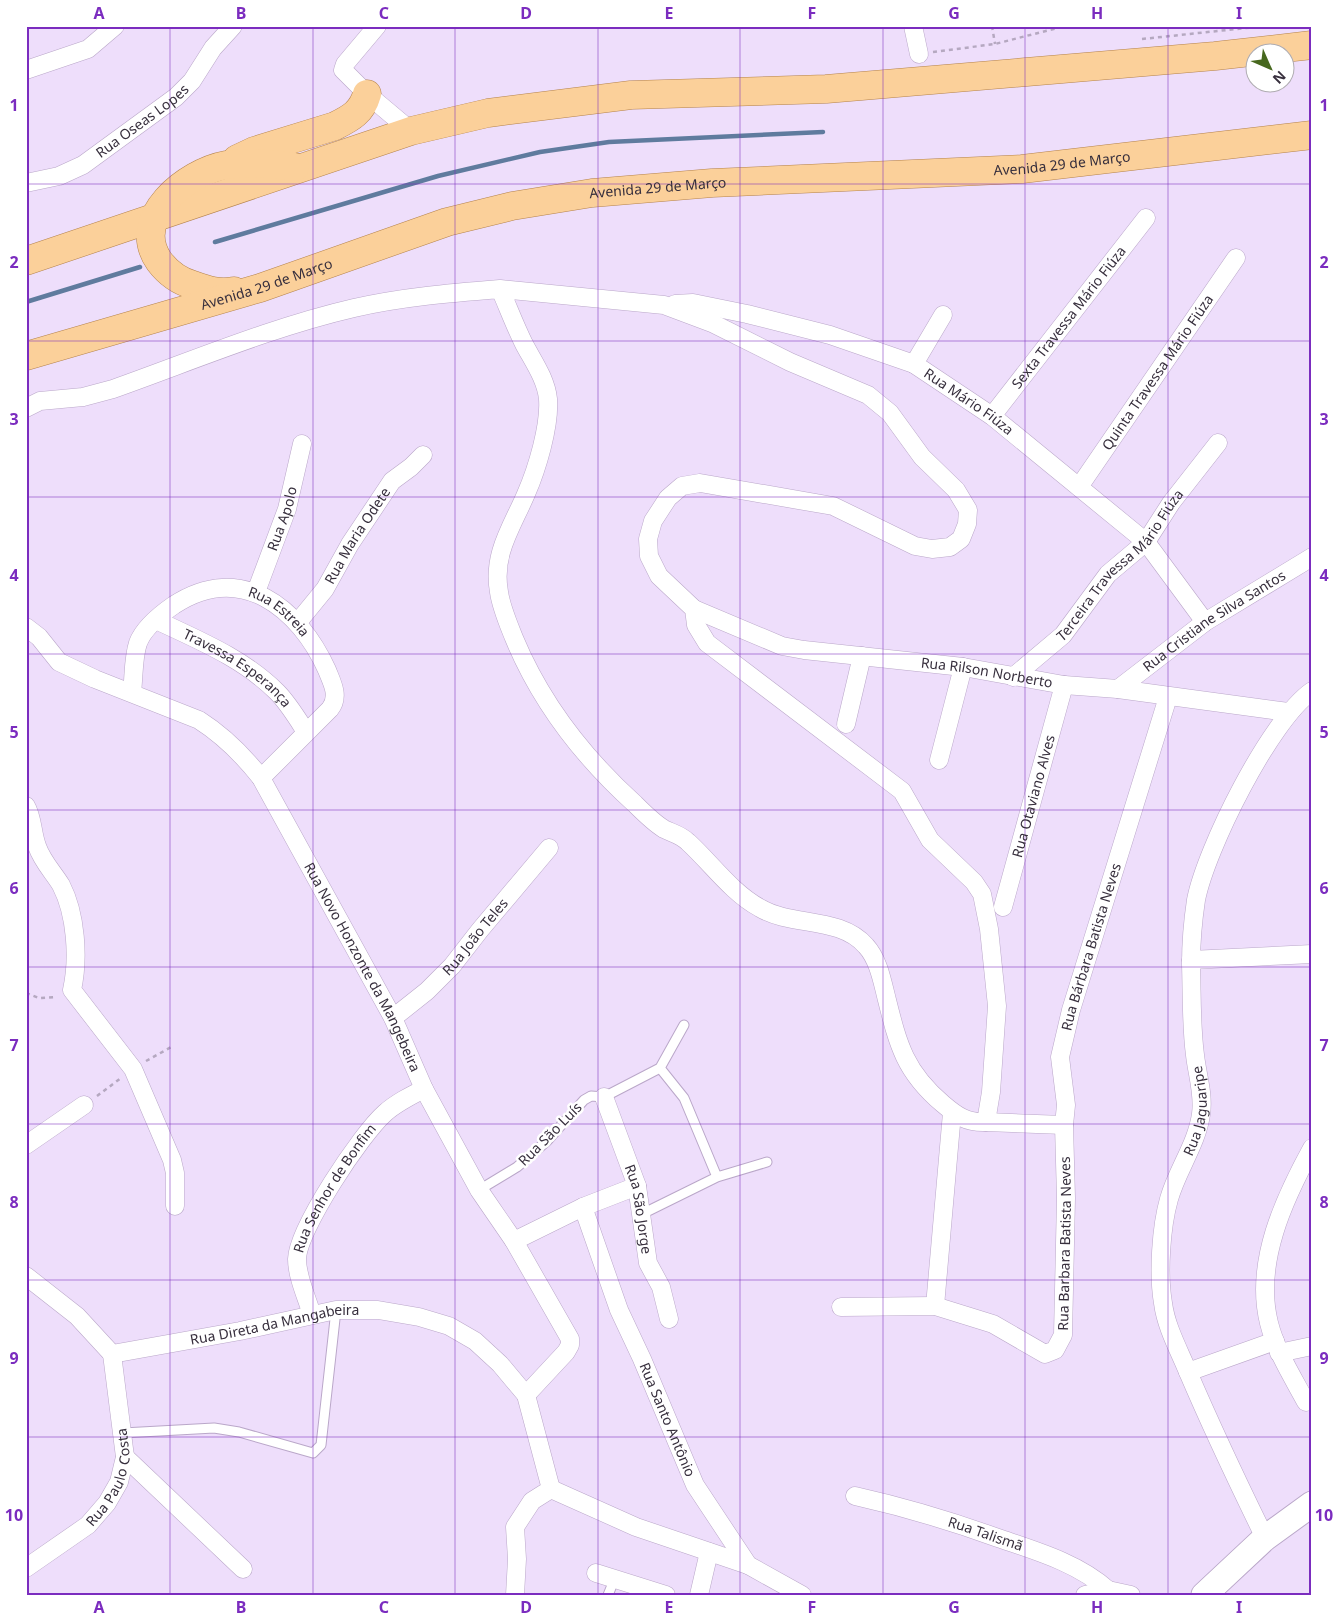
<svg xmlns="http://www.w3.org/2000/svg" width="1338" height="1621" viewBox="0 0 1338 1621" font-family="'Noto Sans',sans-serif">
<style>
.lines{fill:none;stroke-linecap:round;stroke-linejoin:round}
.stream{stroke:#5f7b9e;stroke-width:4.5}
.lane-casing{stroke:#baa7c9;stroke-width:11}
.street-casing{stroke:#baa7c9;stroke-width:19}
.secondary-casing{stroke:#baa7c9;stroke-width:27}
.primary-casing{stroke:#b4834d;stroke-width:29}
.path{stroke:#b5a8c0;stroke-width:2.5;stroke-dasharray:4 4;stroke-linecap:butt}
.lane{stroke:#fff;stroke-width:9}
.street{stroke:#fff;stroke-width:18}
.secondary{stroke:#fff;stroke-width:25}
.primary{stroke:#fbd09a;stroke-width:28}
.grid{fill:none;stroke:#7b2cbf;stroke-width:1;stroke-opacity:0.55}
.labels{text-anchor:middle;stroke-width:5;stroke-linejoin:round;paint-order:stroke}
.street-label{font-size:14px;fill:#372f3d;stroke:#fff}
.neatline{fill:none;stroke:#7b2cbf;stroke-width:2}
.grid-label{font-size:16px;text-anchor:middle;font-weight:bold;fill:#7b2cbf}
</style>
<rect width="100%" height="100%" fill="#eedefb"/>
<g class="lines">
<path class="stream" d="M215,242L438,176L540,152L609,142L823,132
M26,302L140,267"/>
<defs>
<path id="lane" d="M660,1068L684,1098L717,1177
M479,1190L517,1167L547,1141L584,1100L591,1096L604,1097L660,1068L684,1025
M642,1214L717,1177L767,1162
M123,1433L214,1428L239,1432L313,1453L321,1445L336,1310
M608,1595L615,1578"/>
<g id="street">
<path d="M377,26L345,64L343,70L367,94L411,131"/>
<path d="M913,26L919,54"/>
<path d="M26,70L88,49L115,26"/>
<path id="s1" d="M26,183L59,176L83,165L176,97L192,81L213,48L233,26"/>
<path id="s2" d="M675,304L693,303L747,314L830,335L914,364L992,416L1146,542L1205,622"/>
<path d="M914,364L943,315"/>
<path d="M26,408L40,401L83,397L113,389C192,361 272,327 354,308C402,297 451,293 500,289C508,307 515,326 524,344C533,361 546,379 548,399C550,426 537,469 526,494C512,527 492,554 499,592C501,607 508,623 514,638C541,703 583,757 635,804C644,813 654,823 664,829C672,833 681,835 688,842C711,863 732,893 760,908C792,927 840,916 866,946C878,959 882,980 886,996C898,1044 904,1071 943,1104C957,1116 967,1123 986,1122L991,1092L997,1006L989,929L982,894L974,882L930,840L902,791L707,643L696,625L694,609L659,576L649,556L648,539L653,521L668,498L682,486L700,483L833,506L915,546L932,549L950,547L961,539L967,524L968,510L956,490L922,457L890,413L868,395L790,362L712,323L664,305L500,289"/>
<path id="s3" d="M992,416L1146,218"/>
<path id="s4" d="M1079,487L1236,258"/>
<path id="s5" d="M256,592L287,509L302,444"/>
<path id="s6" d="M694,609L782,646L804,650L963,667L1064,685L1118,689L1288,712"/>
<path id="s7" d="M156,620C198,640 243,658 277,692C288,703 297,718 306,732"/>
<path id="s8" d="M298,622L325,589L350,544L392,481L411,467L423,455"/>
<path id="s9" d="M26,627L39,637L59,662L95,679L199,720C224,736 243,755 261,778L393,1018L424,1089L479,1190L514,1241L570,1339V1345L566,1352L526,1395"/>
<path id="s10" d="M1013,677L1063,635L1108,574L1146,542L1171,503L1218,443"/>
<path id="s11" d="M1118,689L1205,622L1312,557"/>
<path id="s12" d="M132,692C134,677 133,658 138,643C144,627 161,614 174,605C241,561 299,608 327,670C332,683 340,696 330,709L261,778"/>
<path d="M846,724L862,656"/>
<path d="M939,760L963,667"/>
<path d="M26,806C33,818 32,833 37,846C42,861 53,872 61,885C76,914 79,958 72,990L133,1069L172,1160L175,1173V1206"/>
<path id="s13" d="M1003,907L1064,685"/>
<path d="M1191,960L1312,954"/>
<path id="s14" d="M393,1018L427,991L452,966L480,930L549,848"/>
<path id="s15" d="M604,1097L637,1186L648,1263L661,1287L669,1319"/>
<path id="s16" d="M986,1122L1064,1125L1066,1105L1060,1057L1071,1010L1168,697"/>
<path d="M26,1145L84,1105"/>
<path id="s17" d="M583,1207L619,1310L642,1359L695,1485L748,1565L802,1595"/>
<path d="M514,1241L583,1207L637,1186"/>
<path id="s18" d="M26,1276L77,1316L112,1354L240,1331L336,1310H378L419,1317L449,1326L475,1341L500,1364L526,1395L551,1489L532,1501L515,1527L517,1559L515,1595"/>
<path d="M935,1306L952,1113"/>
<path id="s19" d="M841,1307L935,1306L993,1324L1045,1354L1055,1350L1063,1335L1066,1198L1064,1125"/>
<path id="s20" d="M312,1315C307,1298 297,1277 297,1259C298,1229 361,1134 385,1113C396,1103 410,1096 424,1089"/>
<path d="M1279,1353L1312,1346"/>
<path d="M1188,1372L1275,1341"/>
<path d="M1306,1402C1292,1376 1276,1351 1269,1323C1254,1263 1284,1199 1312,1148"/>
<path d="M125,1457L243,1569"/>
<path d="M551,1489L636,1527L748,1565"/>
<path id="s21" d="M855,1496C904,1507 951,1521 998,1538C1036,1551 1078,1563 1108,1590"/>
<path id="s22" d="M1265,1538C1238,1483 1212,1428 1188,1372C1179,1350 1166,1327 1163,1303C1158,1274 1161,1227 1169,1199C1177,1170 1197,1144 1201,1114C1204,1094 1197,1074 1195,1055C1191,1025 1192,994 1191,964C1191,943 1193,920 1196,900C1206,849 1270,720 1312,691"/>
<path id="s23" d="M26,1568L88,1525L107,1503L119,1482L125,1457L112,1354"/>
<path d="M596,1573L666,1595"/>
<path d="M699,1595L709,1552"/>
<path d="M1085,1595L1108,1590L1131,1595"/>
</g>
<path id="secondary" d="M1204,1595L1265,1538L1312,1504"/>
<g id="primary">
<path d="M237,159L254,151L335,126C351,118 362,112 367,94"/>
<path d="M26,261L411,131L488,113L631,95L826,89L1215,56L1312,45"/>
<path d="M234,291C219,294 207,290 193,285C179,281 168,273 159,261C129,218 187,172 226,165C248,161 274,164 295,167"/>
<path id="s24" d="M26,356L260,288L447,222L512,206L592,193L712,183L1022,169L1312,135"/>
</g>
</defs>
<use href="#lane" class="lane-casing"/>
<use href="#street" class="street-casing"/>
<use href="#secondary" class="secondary-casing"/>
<use href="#primary" class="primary-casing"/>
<path class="path" d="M992,26L995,44
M1142,39L1265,26
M933,52L995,44L1065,26
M26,993L39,998L57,997
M146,1061L173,1046
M97,1096L121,1078"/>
<use href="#lane" class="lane"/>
<use href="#street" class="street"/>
<use href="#secondary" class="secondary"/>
<use href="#primary" class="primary"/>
</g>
<path class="grid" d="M170,26V1595M313,26V1595M455,26V1595M598,26V1595M740,26V1595M883,26V1595M1025,26V1595M1168,26V1595M26,184H1312M26,341H1312M26,497H1312M26,654H1312M26,810H1312M26,967H1312M26,1124H1312M26,1280H1312M26,1437H1312"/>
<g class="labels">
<g class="street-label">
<text dy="5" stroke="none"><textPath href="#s1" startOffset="134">Rua Oseas Lopes</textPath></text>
<text dy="5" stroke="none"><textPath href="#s24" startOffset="1061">Avenida 29 de Março</textPath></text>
<text dy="5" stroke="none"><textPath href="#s24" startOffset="656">Avenida 29 de Março</textPath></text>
<text dy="5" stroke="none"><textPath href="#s24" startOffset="251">Avenida 29 de Março</textPath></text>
<text dy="5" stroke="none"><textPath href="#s3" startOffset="125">Sexta Travessa Mário Fiúza</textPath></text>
<text dy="5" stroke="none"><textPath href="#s4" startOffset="139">Quinta Travessa Mário Fiúza</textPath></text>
<text dy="5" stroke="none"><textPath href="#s2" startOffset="314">Rua Mário Fiúza</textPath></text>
<text dy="5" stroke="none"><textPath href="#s5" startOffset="78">Rua Apolo</textPath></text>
<text dy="5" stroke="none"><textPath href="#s8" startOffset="105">Rua Maria Odete</textPath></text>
<text dy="5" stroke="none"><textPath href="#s10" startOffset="156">Terceira Travessa Mário Fiúza</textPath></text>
<text dy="5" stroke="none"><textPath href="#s12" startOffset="218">Rua Estreia</textPath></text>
<text dy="5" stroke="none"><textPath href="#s11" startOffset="118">Rua Cristiane Silva Santos</textPath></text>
<text dy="5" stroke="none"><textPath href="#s7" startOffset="95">Travessa Esperança</textPath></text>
<text dy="5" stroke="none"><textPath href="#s6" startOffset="302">Rua Rilson Norberto</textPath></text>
<text dy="5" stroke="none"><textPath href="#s13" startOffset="115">Rua Otaviano Alves</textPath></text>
<text dy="5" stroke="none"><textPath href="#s14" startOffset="116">Rua João Teles</textPath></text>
<text dy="5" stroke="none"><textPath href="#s16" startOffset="261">Rua Bárbara Batista Neves</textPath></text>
<text dy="5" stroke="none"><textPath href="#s9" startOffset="500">Rua Novo Honzonte da Mangebeira</textPath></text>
<text dy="5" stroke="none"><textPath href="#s22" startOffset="455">Rua Jaguaripe</textPath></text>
<text transform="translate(550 1134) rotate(-45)" y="5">Rua São Luís</text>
<text dy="5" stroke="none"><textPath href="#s20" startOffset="139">Rua Senhor de Bonfim</textPath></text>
<text dy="5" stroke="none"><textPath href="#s15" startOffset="118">Rua São Jorge</textPath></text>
<text dy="5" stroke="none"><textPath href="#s19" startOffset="334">Rua Barbara Batista Neves</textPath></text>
<text dy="5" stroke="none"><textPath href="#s18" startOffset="282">Rua Direta da Mangabeira</textPath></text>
<text dy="5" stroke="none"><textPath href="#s17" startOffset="229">Rua Santo Antônio</textPath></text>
<text dy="5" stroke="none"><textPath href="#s23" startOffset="130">Rua Paulo Costa</textPath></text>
<text dy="5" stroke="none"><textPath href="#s21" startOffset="136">Rua Talismã</textPath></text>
</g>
</g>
<rect width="1338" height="1621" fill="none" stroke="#ffffff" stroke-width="55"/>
<g transform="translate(1270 68) rotate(135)"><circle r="24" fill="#ffffff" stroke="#afacb1"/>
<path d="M0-4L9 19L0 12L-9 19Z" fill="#47681e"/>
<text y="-8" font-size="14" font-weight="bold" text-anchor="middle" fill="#372f3d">N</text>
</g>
<rect x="28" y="28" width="1282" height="1566" class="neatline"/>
<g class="grid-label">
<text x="99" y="19">A</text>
<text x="241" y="19">B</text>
<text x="384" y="19">C</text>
<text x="526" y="19">D</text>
<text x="669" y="19">E</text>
<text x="812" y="19">F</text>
<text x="954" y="19">G</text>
<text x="1097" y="19">H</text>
<text x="1239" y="19">I</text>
<text x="14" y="111">1</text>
<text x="1324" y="111">1</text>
<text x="14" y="268">2</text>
<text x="1324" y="268">2</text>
<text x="14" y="425">3</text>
<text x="1324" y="425">3</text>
<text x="14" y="581">4</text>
<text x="1324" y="581">4</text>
<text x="14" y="738">5</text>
<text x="1324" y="738">5</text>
<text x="14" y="894">6</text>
<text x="1324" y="894">6</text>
<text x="14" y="1051">7</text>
<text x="1324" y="1051">7</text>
<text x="14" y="1208">8</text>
<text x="1324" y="1208">8</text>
<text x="14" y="1364">9</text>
<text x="1324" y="1364">9</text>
<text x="14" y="1521">10</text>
<text x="1324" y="1521">10</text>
<text x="99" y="1613">A</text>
<text x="241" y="1613">B</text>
<text x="384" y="1613">C</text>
<text x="526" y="1613">D</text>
<text x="669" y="1613">E</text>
<text x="812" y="1613">F</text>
<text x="954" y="1613">G</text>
<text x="1097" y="1613">H</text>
<text x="1239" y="1613">I</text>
</g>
</svg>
